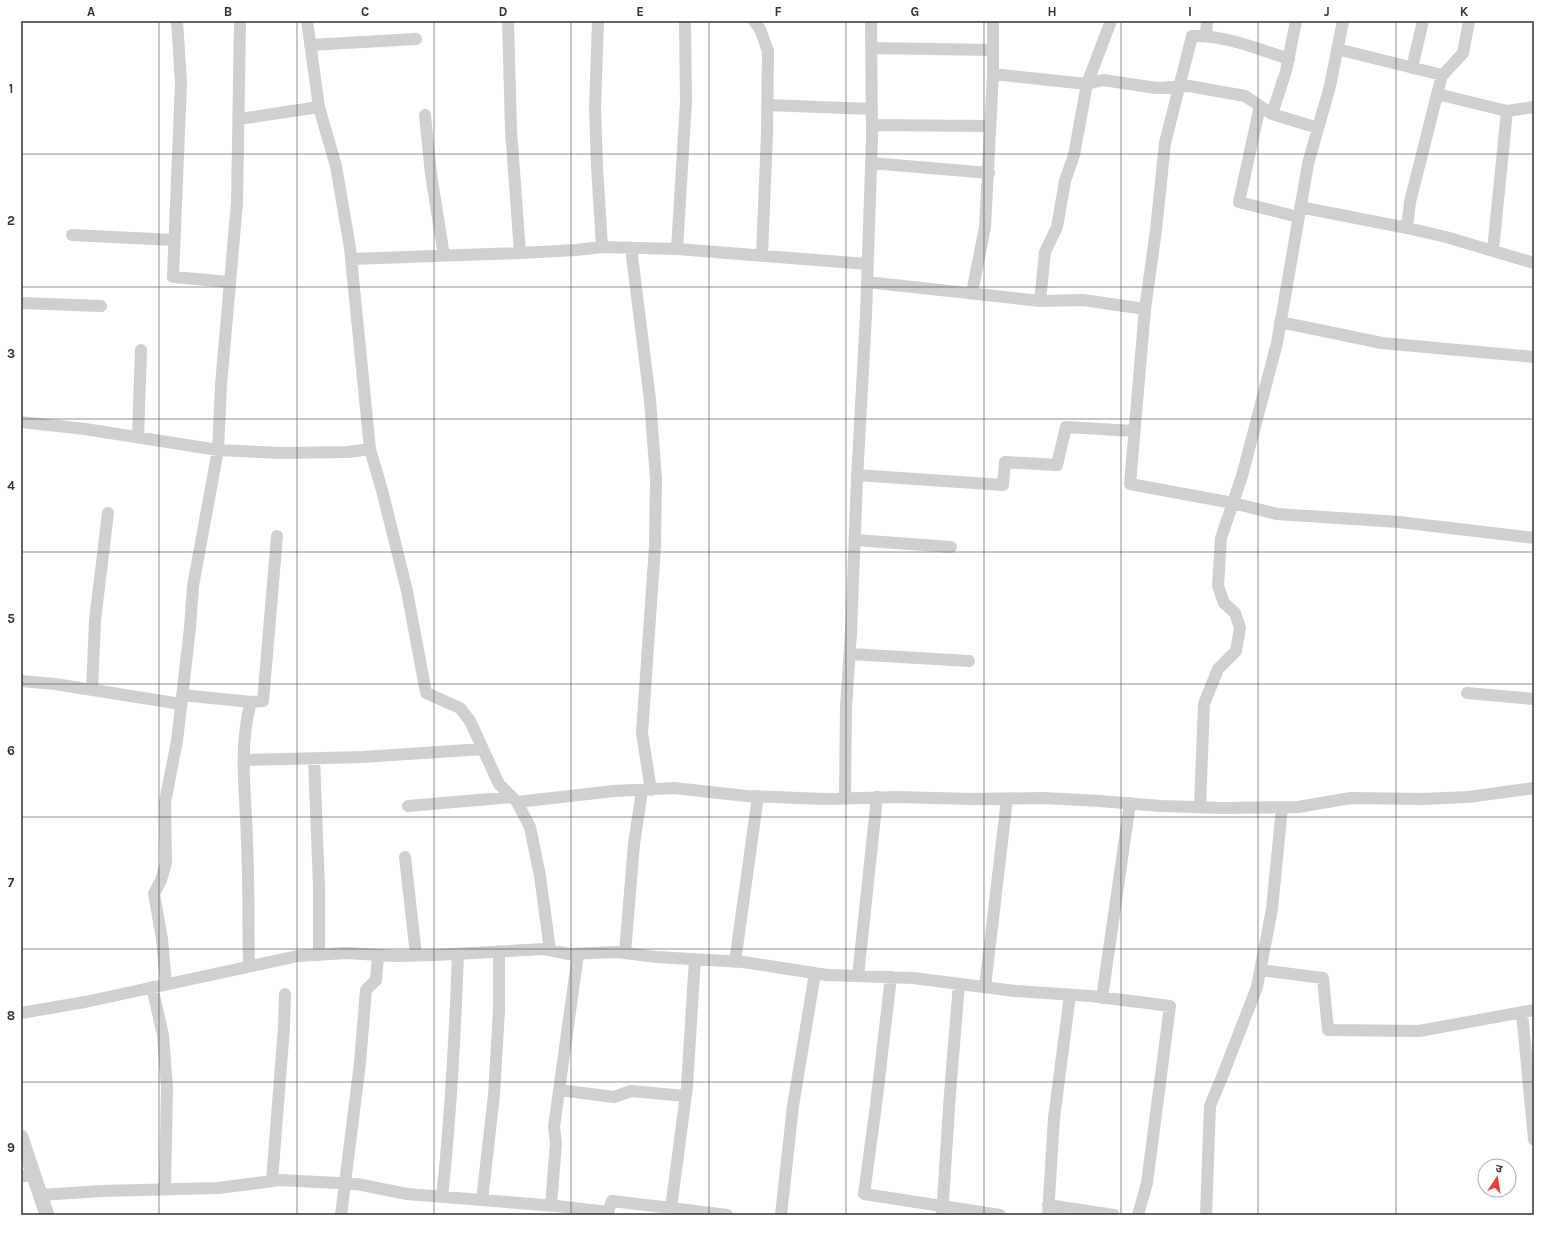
<svg xmlns="http://www.w3.org/2000/svg" width="1555" height="1236" viewBox="0 0 1555 1236" font-family="Karla,'Noto Sans Devanagari',sans-serif">
<style>
.lines{fill:none;stroke-linecap:round;stroke-linejoin:round}
.minor{stroke:#d0d0d0;stroke-width:12}
.tertiary{stroke:#d0d0d0;stroke-width:15}
.grid{fill:none;stroke:#333;stroke-width:1;stroke-opacity:0.55}
.neatline{fill:none;stroke:#333;stroke-width:1.5}
.grid-label{font-size:13px;text-anchor:middle;font-weight:bold;fill:#333}
</style>
<rect width="100%" height="100%" fill="#fff"/>
<g class="lines">
<path class="minor" d="M177,21L181,83L173,277L230,282
M307,21L319,107L336,166L350,248L370,449L383,494L407,591L426,693L460,708L470,721L499,784L517,802L530,827L540,876L550,950
M508,21L511,130L520,253
M598,21L595,108L597,167L602,247
M754,21L760,29L768,51L767,134L762,255
M1296,21L1286,71L1272,114L1318,128
M1206,36L1207,21
M310,45L416,39
M871,48L993,50
M1289,59C1258,49 1225,35 1192,36L1165,143L1156,230L1145,309L1130,484L1233,503L1277,514L1399,522L1534,538
M1412,68L1423,21
M993,74L1087,84L1103,80L1156,88L1189,86L1245,96L1272,114
M1441,77L1463,53L1469,21
M1437,94L1507,111L1534,107
M767,105L872,109
M1260,106L1239,202L1298,217
M425,115L431,174L444,256
M239,119L319,107
M872,125L990,126
M871,163L989,173
M1300,207L1407,228L1410,202L1442,75L1337,49
M1407,228L1446,237L1534,263
M72,235L174,240
M631,248L650,400L656,479L655,546L642,733L651,790
M677,249L686,102L685,21
M1493,250L1507,111
M351,259L520,253L576,250L602,247L677,249L867,264
M867,282L1040,301L1083,300L1145,309
M972,293L985,227L993,74V21
M1040,301L1045,252L1057,227L1065,181L1074,155L1087,84L1111,21
M21,303L101,306
M1280,322L1382,343L1534,357
M21,422L85,429L218,450L281,453L348,452L370,449
M138,437L141,350
M857,475L1003,485L1005,462L1057,465L1066,427L1134,431
M855,540L951,547
M850,654L969,661
M21,681L55,684L181,704
M92,690L95,620L108,513
M1467,693L1534,699
M182,695L251,702C238,747 246,795 247,842C249,883 248,925 249,966
M251,702L263,701L277,536
M314,759L319,886V955
M244,760L363,757L483,749
M845,798L846,707L851,633L857,479L866,315L872,138L871,21
M517,802L614,791L674,788L746,796L824,799L898,797L972,799L1043,798L1100,801L1161,806L1222,808L1298,807L1351,798L1422,799L1468,797L1534,788
M408,806L512,797
M1200,807L1204,704L1218,669L1236,651L1240,628L1235,613L1224,603L1218,586L1221,538L1242,476L1277,343L1308,164L1330,86L1343,21
M405,857L416,955
M625,953L634,844L642,791
M695,959L687,1087L671,1208L727,1215
M735,962L758,796
M1260,970L1323,978L1328,1030L1419,1031L1534,1010
M858,976L877,797
M891,977L876,1105L864,1194L1000,1215
M166,984L162,939L154,894L161,880L166,863L165,802L177,741L190,628L193,586L218,450L221,385L237,203L240,21
M152,987L163,1035L167,1088L165,1189
M985,987L1007,799
M1102,998L1130,803
M1522,1012L1534,1140
M21,1013L85,1002L298,956L346,953L396,956L436,955L544,949L569,954L617,952L656,957L743,962L827,975L913,978L1015,991L1091,996L1170,1006L1147,1183L1138,1215
M559,1090L614,1097L631,1091L685,1096
M21,1176H34
M272,1181L284,1027L285,994
M40,1195L102,1191L218,1188L280,1180L357,1184L407,1194L556,1206L608,1212L612,1201L671,1208
M442,1197C451,1116 455,1035 458,954
M482,1200L494,1095L499,1010V951
M551,1205L556,1143L554,1127L578,954
M1048,1205L1114,1215
M341,1215L360,1063L366,990L376,980L378,955
M781,1215L793,1106L815,973
M942,1215L950,1093L959,984
M1048,1215L1054,1118L1070,995
M1206,1215L1210,1106L1224,1072L1257,987L1272,909L1282,807"/>
<path class="tertiary" d="M21,1137L47,1215"/>
</g>
<path class="grid" d="M159,21V1215M297,21V1215M434,21V1215M571,21V1215M709,21V1215M846,21V1215M984,21V1215M1121,21V1215M1258,21V1215M1396,21V1215M21,154H1534M21,287H1534M21,419H1534M21,552H1534M21,684H1534M21,817H1534M21,949H1534M21,1082H1534"/>
<rect width="1555" height="1236" fill="none" stroke="#ffffff" stroke-width="44"/>
<g transform="translate(1497 1178) rotate(12)"><circle r="19" fill="#ffffff" stroke="#adadad"/>
<path d="M0-3L7 15L0 10L-7 15Z" fill="#e74238"/>
<text y="-6" font-size="11" font-weight="bold" text-anchor="middle" fill="#333333">उ</text>
</g>
<rect x="22" y="22" width="1511" height="1192" class="neatline"/>
<g class="grid-label">
<text x="91" y="16">A</text>
<text x="228" y="16">B</text>
<text x="365" y="16">C</text>
<text x="503" y="16">D</text>
<text x="640" y="16">E</text>
<text x="778" y="16">F</text>
<text x="915" y="16">G</text>
<text x="1052" y="16">H</text>
<text x="1190" y="16">I</text>
<text x="1327" y="16">J</text>
<text x="1464" y="16">K</text>
<text x="11" y="93">1</text>
<text x="11" y="225">2</text>
<text x="11" y="358">3</text>
<text x="11" y="490">4</text>
<text x="11" y="623">5</text>
<text x="11" y="755">6</text>
<text x="11" y="887">7</text>
<text x="11" y="1020">8</text>
<text x="11" y="1152">9</text>
</g>
</svg>
